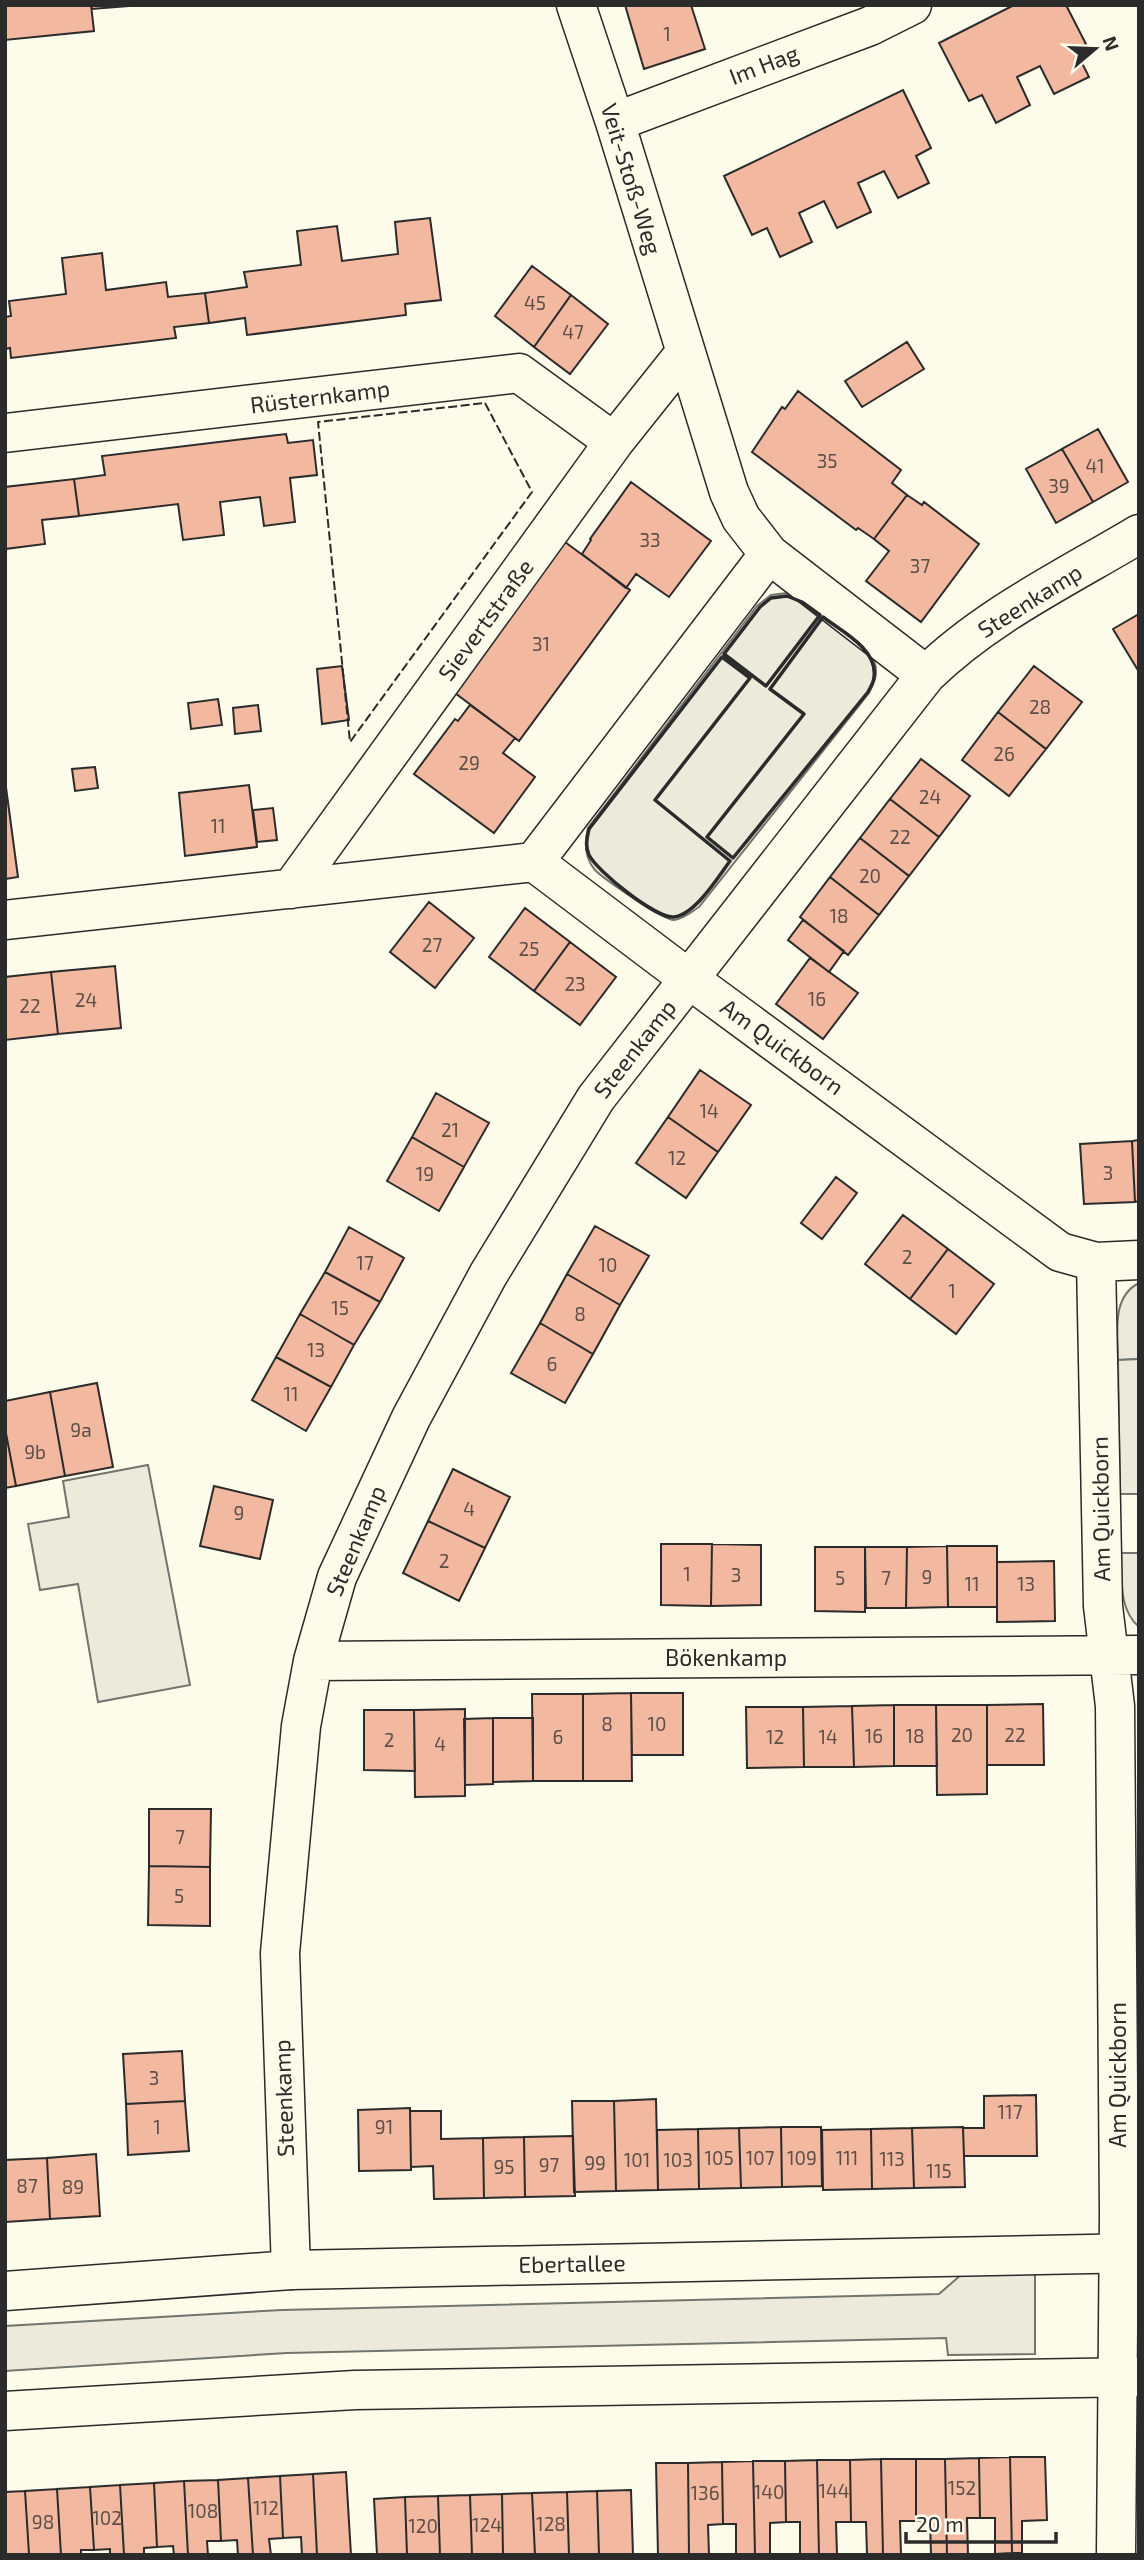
<svg xmlns="http://www.w3.org/2000/svg" width="1144" height="2560" viewBox="0 0 1144 2560" font-family="'Exo 2',sans-serif">
<style>
.green{fill:#ecebdb;stroke:#74746e;stroke-width:2}
.parking{fill:#eceadb;stroke:#74746e;stroke-width:2}
.building{fill:#f2b8a0;stroke:#2b2b2b;stroke-width:2}
.lines{fill:none;stroke-linecap:round;stroke-linejoin:round}
.minor-casing{stroke:#2b2b2b;stroke-width:41}
.major-casing{stroke:#2b2b2b;stroke-width:41}
.minor{stroke:#fdfbea;stroke-width:38}
.major{stroke:#fdfbea;stroke-width:38}
.fence{stroke:#2b2b2b;stroke-width:2;stroke-dasharray:9 3.5;stroke-linecap:butt}
.wall{stroke:#2b2b2b;stroke-width:3.5}
.labels{text-anchor:middle;stroke-width:5;stroke-linejoin:round;paint-order:stroke}
.number-label{font-size:19px;fill:#5d4e48}
.street-label{font-size:23px;fill:#2b2b2b;stroke:#fdfbea}
</style>
<rect width="100%" height="100%" fill="#fdfbea"/>
<path class="green" d="M787,593C806,601 867,643 874,661C879,673 874,683 869,693L699,907C691,912 684,919 674,920C663,920 604,879 595,870C584,857 584,843 588,828L757,606L771,595Z
M1139,1283V1359L1118,1360C1118,1333 1111,1297 1139,1283Z
M1121,1553H1139V1627C1118,1609 1122,1578 1121,1553Z
M962,2274H1035V2354L948,2355L946,2338L287,2353L5,2371V2326L282,2310L939,2294Z"/>
<path class="parking" d="M1139,1359V1494H1120L1118,1360Z
M148,1465L190,1685L98,1702L78,1584L40,1590L28,1524L69,1517L63,1481Z"/>
<path class="building" d="M5,5H91L94,31L5,40Z
M91,5H128V6L92,9Z
M625,5H691L705,49L644,69Z
M1014,5H1066L1086,44L1075,49L1089,77L1054,94L1040,66L1017,77L1030,105L996,123L982,95L969,101L939,43Z
M903,90L931,148L916,156L929,183L898,198L884,171L858,183L871,212L837,228L824,201L799,213L812,242L780,257L767,228L752,235L724,176Z
M430,218L441,300L405,304L406,315L247,335L245,318L209,323L205,293L247,287L244,272L301,265L297,231L337,226L342,261L398,254L395,222Z
M102,253L106,290L166,282L168,297L205,293L209,323L174,327L176,338L11,358L10,348L5,349V317L11,316L9,301L66,294L62,258Z
M532,266L571,295L534,347L495,316Z
M571,295L608,324L570,374L534,347Z
M907,342L924,369L862,407L845,381Z
M798,391L901,470L892,483L907,495L874,539L858,528L856,530L752,452L782,407L785,409Z
M1098,429L1128,482L1093,502L1062,449Z
M286,434L288,443L313,440L317,475L290,478L295,522L264,526L260,497L220,502L224,535L183,540L178,504L79,516L74,479L105,475L102,456Z
M1062,449L1093,502L1056,523L1026,469Z
M74,479L79,516L42,520L45,544L5,549V487Z
M631,482L711,541L669,597L636,574L626,588L582,554L591,540L590,539Z
M907,495L922,505L924,502L979,544L921,622L866,581L889,551L874,539Z
M565,542L630,590L519,741L455,693Z
M1139,614V672L1113,629Z
M342,666L349,720L322,724L317,669Z
M1034,666L1082,702L1046,749L998,712Z
M218,699L222,725L191,729L188,703Z
M258,705L261,731L235,734L233,708Z
M470,705L515,738L503,753L535,777L494,833L414,774L455,719L458,721Z
M998,712L1046,749L1009,796L962,760Z
M921,759L970,796L939,837L890,799Z
M95,767L98,788L75,791L72,769Z
M5,780L18,877L5,879Z
M249,785L257,847L185,856L179,793Z
M890,799L939,837L909,876L860,838Z
M273,808L277,840L257,842L253,810Z
M860,838L909,876L879,915L830,877Z
M830,877L879,915L848,955L800,917Z
M429,902L474,938L435,988L390,952Z
M525,908L570,942L534,991L489,957Z
M803,920L844,951L829,972L788,940Z
M570,942L616,977L580,1025L534,991Z
M810,958L858,993L823,1039L776,1004Z
M115,966L121,1028L58,1034L51,972Z
M51,972L58,1034L5,1040V977Z
M700,1070L751,1105L718,1152L668,1117Z
M436,1093L489,1123L464,1167L412,1137Z
M668,1117L718,1152L686,1198L636,1163Z
M412,1137L464,1167L439,1211L387,1181Z
M1139,1140V1201L1135,1202L1132,1141Z
M1132,1141L1135,1202L1084,1204L1080,1144Z
M836,1177L857,1193L822,1239L801,1223Z
M903,1215L948,1249L910,1299L865,1264Z
M595,1226L649,1256L620,1305L567,1274Z
M349,1227L404,1258L380,1302L325,1272Z
M948,1249L994,1284L956,1334L910,1299Z
M325,1272L380,1302L354,1345L300,1314Z
M567,1274L620,1305L593,1354L540,1323Z
M300,1314L354,1345L331,1387L276,1357Z
M540,1323L593,1354L565,1403L511,1373Z
M276,1357L331,1387L306,1431L252,1400Z
M97,1383L113,1467L65,1476L50,1392Z
M50,1392L65,1476L16,1486L5,1428V1401Z
M5,1428L16,1486L5,1488Z
M453,1469L510,1497L485,1548L428,1521Z
M214,1486L273,1500L260,1559L200,1546Z
M428,1521L485,1548L459,1601L403,1573Z
M661,1544H712L711,1606L661,1605Z
M712,1544L761,1545V1605L711,1606Z
M947,1546H997V1607H948Z
M947,1546L948,1607L906,1608L907,1547Z
M815,1547H865V1612L815,1611Z
M865,1547H907L906,1608H866Z
M1054,1561L1055,1621L997,1622V1562Z
M631,1693H683V1755H632Z
M631,1693L632,1781H583V1694Z
M532,1694H583V1781H533Z
M1043,1704L1044,1765H987V1705Z
M894,1705H936L937,1766H894Z
M894,1705V1766L854,1767L852,1706Z
M936,1705H987V1794L937,1795Z
M852,1706L854,1767H804L803,1707Z
M746,1707H803L804,1767L747,1768Z
M465,1709V1796L415,1797L414,1710Z
M364,1710H414L415,1771L364,1770Z
M493,1718V1784L465,1785L464,1719Z
M493,1718H533V1781L493,1782Z
M149,1809H211L210,1867L149,1866Z
M149,1866L210,1867V1926L148,1925Z
M182,2051L185,2101L126,2104L123,2054Z
M1036,2095L1037,2156H964L963,2128H984V2096Z
M656,2099L658,2190L616,2191L614,2101Z
M185,2101L189,2151L128,2155L126,2104Z
M572,2101H614L616,2191L574,2192Z
M410,2108L411,2170L359,2171L358,2110Z
M410,2111H441V2139L483,2138L484,2198L434,2199L433,2166L411,2167Z
M781,2127L782,2187L741,2188L739,2128Z
M781,2127H821L822,2186L782,2187Z
M963,2127L965,2187L914,2188L912,2128Z
M739,2128L741,2188L699,2189L698,2129Z
M912,2128L914,2188L872,2189L871,2129Z
M698,2129L699,2189L658,2190L657,2130Z
M871,2129L872,2189L823,2190L822,2130Z
M573,2136L575,2196L525,2197L524,2137Z
M524,2137L525,2197L484,2198L483,2138Z
M96,2154L100,2216L50,2219L47,2158Z
M47,2158L50,2219L6,2222L5,2160Z
M1010,2457L1012,2553L995,2554V2518H980L979,2458Z
M1010,2457H1045L1047,2520L1022,2521V2553H1012Z
M979,2458L980,2518H967L968,2555H947L945,2459Z
M881,2459H916V2521H900L901,2555H883Z
M881,2459L883,2555H867L866,2522H851L850,2460Z
M916,2459H945L947,2555H931L930,2520L916,2521Z
M817,2460L819,2555H800V2522H786L785,2461Z
M817,2460H850L851,2522H836L837,2555H819Z
M753,2461L755,2555H736V2524H723L722,2462Z
M753,2461H785L786,2522L770,2523V2555H755Z
M722,2462L723,2524L708,2525L709,2555H689L688,2463Z
M656,2463H688L689,2555H658Z
M346,2472L351,2555H317L313,2474Z
M313,2474L317,2555H302L301,2537L283,2538L280,2476Z
M280,2476L283,2538L269,2539L271,2555H253L248,2478Z
M248,2478L253,2555H238L237,2540L221,2541L218,2480Z
M218,2480L221,2541H207L208,2555H188L184,2481Z
M184,2481L188,2555H174L173,2546L157,2547L154,2483Z
M154,2483L157,2547L144,2548V2555H124L120,2485Z
M120,2485L124,2555H110V2549L94,2550L90,2487Z
M90,2487L94,2550H81V2555H61L57,2489Z
M57,2489L61,2555L29,2554L25,2491Z
M631,2490L633,2555H599L597,2491Z
M25,2491L29,2554L5,2555V2492Z
M597,2491L599,2555H569L567,2492Z
M567,2492L569,2554L535,2555L532,2493Z
M532,2493L535,2555H503L502,2494Z
M502,2494L503,2555H472L470,2495Z
M470,2495L472,2555H440L438,2496Z
M438,2496L440,2555H407L405,2497Z
M405,2497L407,2555H377L374,2499Z"/>
<g class="lines">
<defs>
<path id="minor" d="M576,5L615,122L729,492L741,518L769,554L926,675
M615,122L870,26L912,5
M5,433L519,373L614,442
M534,862L689,979L1060,1252L1096,1262L1103,1606L1115,1706L1119,2214L1116,2555
M534,862L769,554
M291,889L614,442L685,353
M5,920L534,862
M1096,1262L1139,1260
M313,1661L1139,1655
M291,2270L280,1953L301,1726L313,1661L337,1577L411,1418L488,1275L596,1098L926,675C986,616 1067,577 1139,534"/>
<path id="major" d="M5,2291L291,2270L1139,2253
M5,2411L355,2390L1139,2377"/>
</defs>
<use href="#minor" class="minor-casing"/>
<use href="#major" class="major-casing"/>
<use href="#minor" class="minor"/>
<use href="#major" class="major"/>
<path class="fence" d="M485,403L532,492L350,742L318,422Z"/>
<path class="wall" d="M787,596L802,602L820,615L766,686L724,654L760,607L771,598Z
M823,617C841,631 878,649 874,677C874,682 870,688 868,692L733,858L707,837L804,714L770,689Z
M722,657L750,678L655,800L730,861C718,877 695,915 674,917C656,919 597,871 589,855C585,846 587,838 589,829Z"/>
</g>
<g class="labels">
<g class="number-label">
<text x="667" y="41">1</text>
<text x="535" y="310">45</text>
<text x="573" y="339">47</text>
<text x="827" y="468">35</text>
<text x="1095" y="473">41</text>
<text x="1059" y="493">39</text>
<text x="650" y="547">33</text>
<text x="920" y="573">37</text>
<text x="541" y="651">31</text>
<text x="1040" y="714">28</text>
<text x="1004" y="761">26</text>
<text x="469" y="770">29</text>
<text x="930" y="804">24</text>
<text x="218" y="833">11</text>
<text x="900" y="844">22</text>
<text x="870" y="883">20</text>
<text x="839" y="923">18</text>
<text x="432" y="952">27</text>
<text x="529" y="956">25</text>
<text x="575" y="991">23</text>
<text x="817" y="1006">16</text>
<text x="86" y="1007">24</text>
<text x="30" y="1013">22</text>
<text x="709" y="1118">14</text>
<text x="450" y="1137">21</text>
<text x="677" y="1165">12</text>
<text x="1108" y="1180">3</text>
<text x="425" y="1181">19</text>
<text x="907" y="1264">2</text>
<text x="365" y="1270">17</text>
<text x="608" y="1272">10</text>
<text x="952" y="1298">1</text>
<text x="340" y="1315">15</text>
<text x="580" y="1321">8</text>
<text x="316" y="1357">13</text>
<text x="552" y="1371">6</text>
<text x="291" y="1401">11</text>
<text x="81" y="1437">9a</text>
<text x="35" y="1459">9b</text>
<text x="469" y="1516">4</text>
<text x="239" y="1520">9</text>
<text x="444" y="1568">2</text>
<text x="687" y="1581">1</text>
<text x="736" y="1582">3</text>
<text x="927" y="1584">9</text>
<text x="840" y="1585">5</text>
<text x="886" y="1585">7</text>
<text x="972" y="1591">11</text>
<text x="1026" y="1591">13</text>
<text x="607" y="1731">8</text>
<text x="657" y="1731">10</text>
<text x="962" y="1742">20</text>
<text x="1015" y="1742">22</text>
<text x="874" y="1743">16</text>
<text x="915" y="1743">18</text>
<text x="558" y="1744">6</text>
<text x="775" y="1744">12</text>
<text x="828" y="1744">14</text>
<text x="389" y="1747">2</text>
<text x="440" y="1751">4</text>
<text x="180" y="1844">7</text>
<text x="179" y="1903">5</text>
<text x="154" y="2085">3</text>
<text x="1010" y="2119">117</text>
<text x="157" y="2134">1</text>
<text x="384" y="2134">91</text>
<text x="719" y="2165">105</text>
<text x="760" y="2165">107</text>
<text x="802" y="2165">109</text>
<text x="847" y="2165">111</text>
<text x="892" y="2166">113</text>
<text x="637" y="2167">101</text>
<text x="678" y="2167">103</text>
<text x="595" y="2170">99</text>
<text x="549" y="2172">97</text>
<text x="504" y="2174">95</text>
<text x="939" y="2178">115</text>
<text x="27" y="2193">87</text>
<text x="73" y="2194">89</text>
<text x="962" y="2495">152</text>
<text x="834" y="2498">144</text>
<text x="769" y="2499">140</text>
<text x="705" y="2500">136</text>
<text x="266" y="2515">112</text>
<text x="203" y="2518">108</text>
<text x="107" y="2525">102</text>
<text x="43" y="2529">98</text>
<text x="551" y="2531">128</text>
<text x="487" y="2532">124</text>
<text x="423" y="2533">120</text>
</g>
<g class="street-label">
<text transform="translate(764 65) rotate(-21)" y="8">Im Hag</text>
<text transform="translate(631 179) rotate(73)" y="8">Veit-Stoß-Weg</text>
<text transform="translate(320 397) rotate(-7)" y="8">Rüsternkamp</text>
<text transform="translate(1030 601) rotate(-32)" y="8">Steenkamp</text>
<text transform="translate(486 620) rotate(-54)" y="8">Sievertstraße</text>
<text transform="translate(782 1047) rotate(36)" y="8">Am Quickborn</text>
<text transform="translate(635 1049) rotate(-52)" y="8">Steenkamp</text>
<text transform="translate(1101 1509) rotate(-91)" y="8">Am Quickborn</text>
<text transform="translate(356 1541) rotate(-67)" y="8">Steenkamp</text>
<text x="726" y="1666">Bökenkamp</text>
<text transform="translate(1118 2075) rotate(-90)" y="8">Am Quickborn</text>
<text transform="translate(284 2098) rotate(-92)" y="8">Steenkamp</text>
<text transform="translate(572 2264) rotate(-1)" y="8">Ebertallee</text>
</g>
</g>
<rect width="1144" height="2560" fill="none" stroke="#2b2b2b" stroke-width="14"/>
<g transform="translate(1095 49) rotate(71)" stroke="#fdfbea" stroke-width="5" paint-order="stroke">
<path d="M0-5L12 26L0 18L-12 26Z" fill="#2b2b2b"/>
<text y="-10" font-size="19" font-weight="bold" text-anchor="middle" fill="#2b2b2b">N</text>
</g>
<path d="M906 2532v10h150v-10" fill="none" stroke="#2b2b2b" stroke-width="3.5"/>
<text x="916" y="2532" font-size="21" fill="#2b2b2b" stroke="#fdfbea" stroke-width="5" paint-order="stroke">20 m</text>
</svg>
